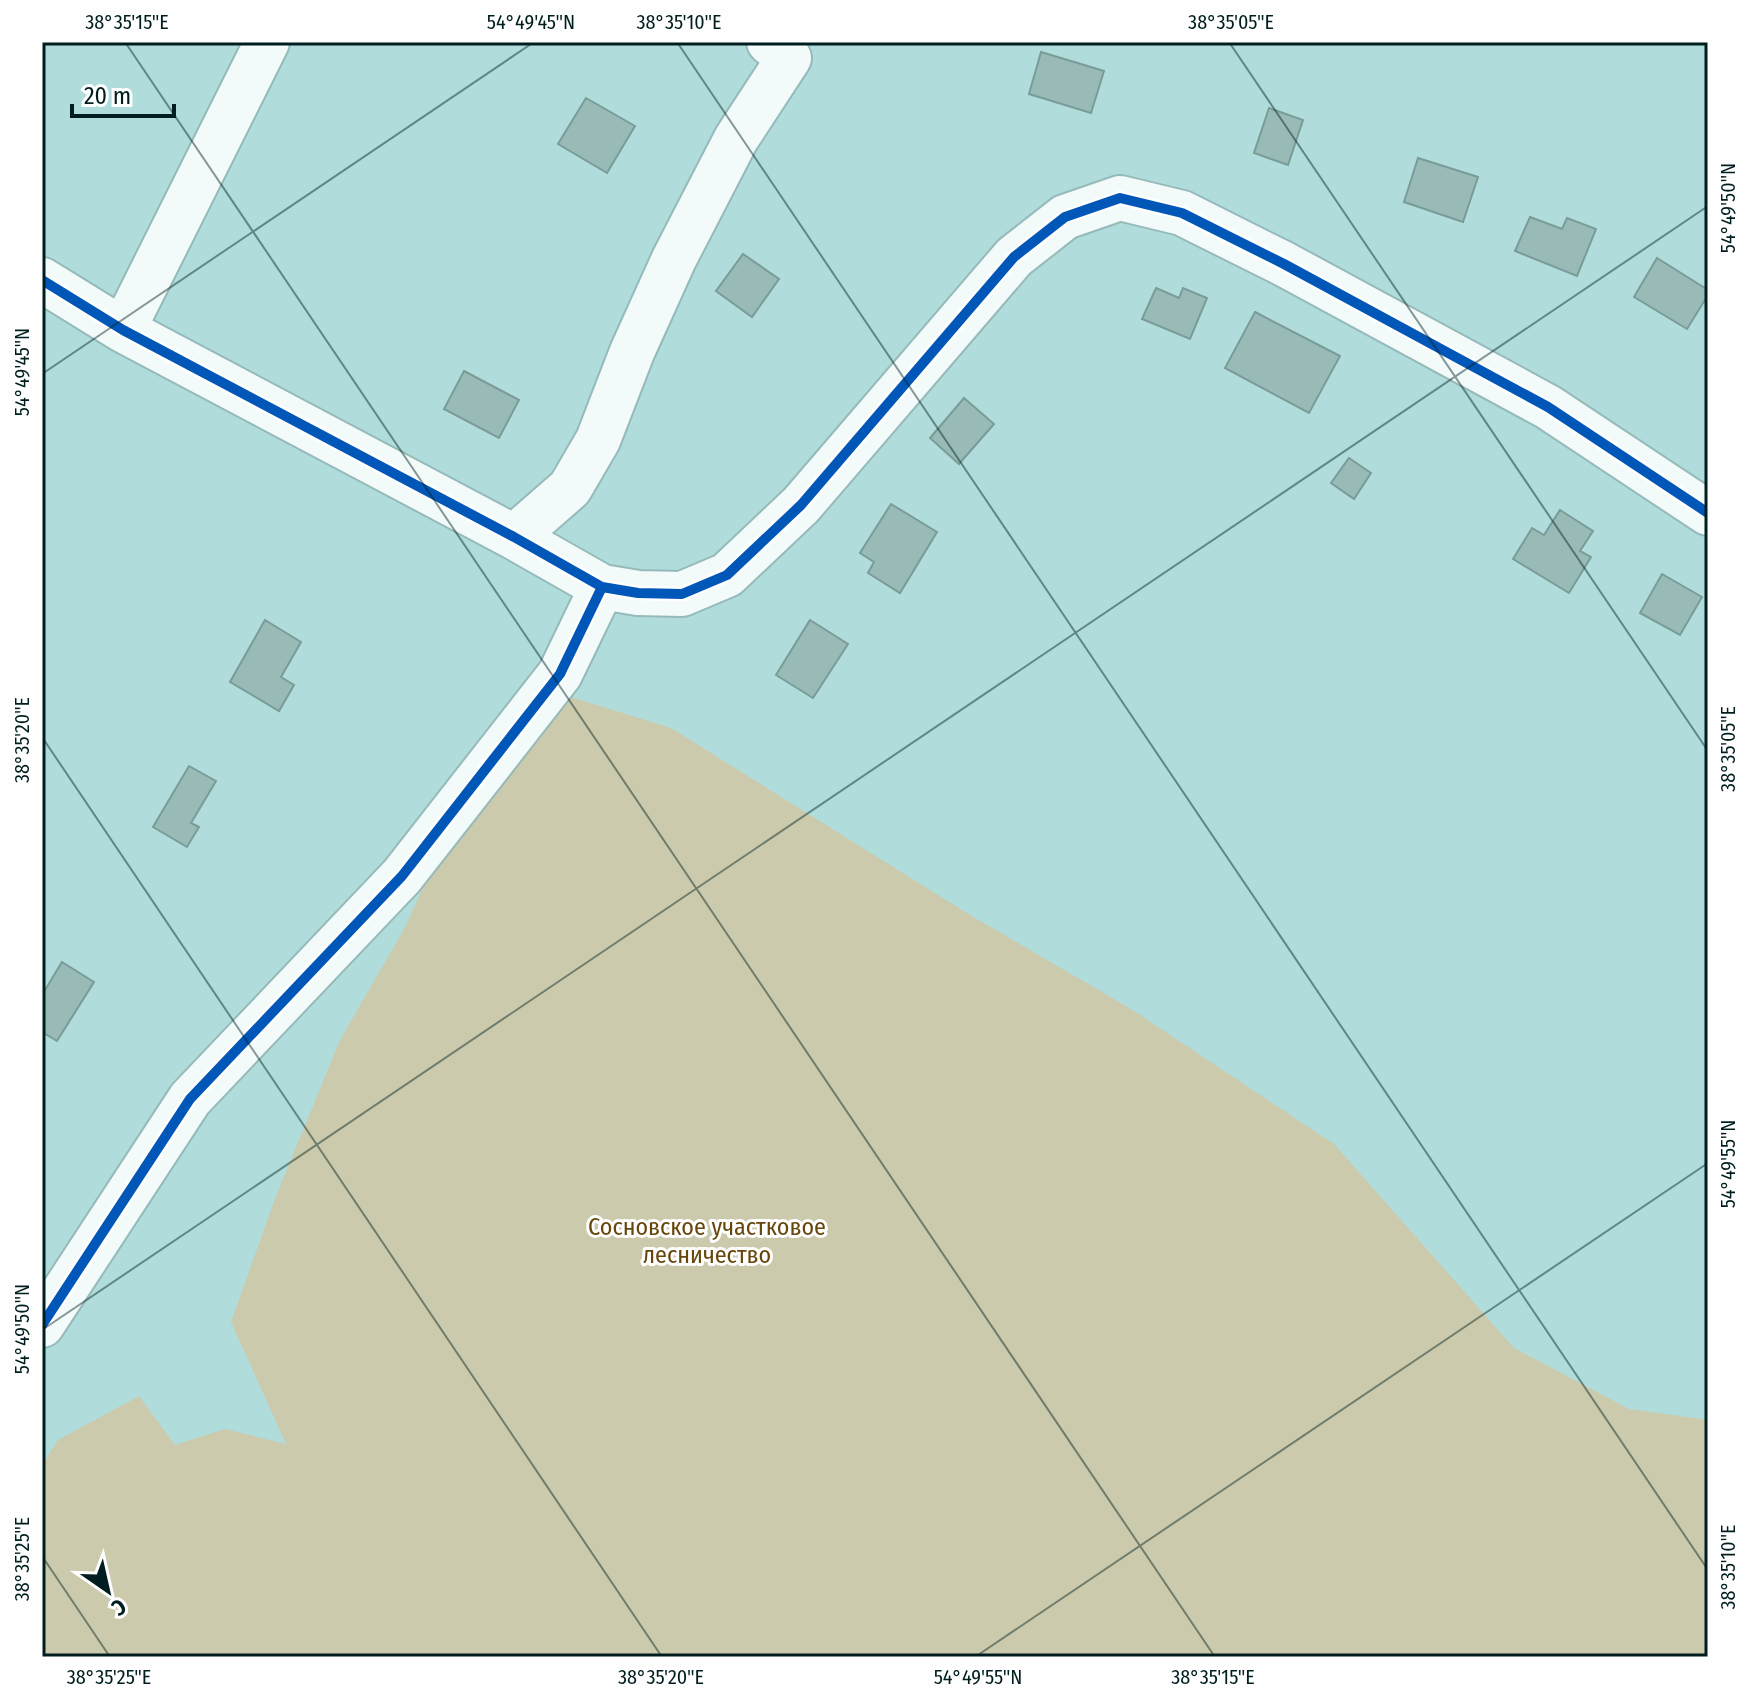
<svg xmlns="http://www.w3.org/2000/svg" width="1750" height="1699" viewBox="0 0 1750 1699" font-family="'Fira Sans Condensed',sans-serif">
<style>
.green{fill:#cbcaac}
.building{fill:#99bbb8;stroke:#7a9c98;stroke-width:2}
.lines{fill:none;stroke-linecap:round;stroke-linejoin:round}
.minor-casing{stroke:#96baba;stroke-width:48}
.minor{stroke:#f3fafa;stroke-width:44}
.cycleway-casing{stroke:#fefefe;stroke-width:15}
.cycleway{stroke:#0057b8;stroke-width:10}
.ticks{fill:none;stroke:#001e1f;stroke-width:2;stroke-opacity:0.45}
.labels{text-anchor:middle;stroke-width:6;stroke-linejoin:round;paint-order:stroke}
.park-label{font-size:24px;fill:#66460a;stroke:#fefefe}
.neatline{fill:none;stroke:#001e1f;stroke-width:3}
.ticks-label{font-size:20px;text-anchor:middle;fill:#001e1f}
</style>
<rect width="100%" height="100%" fill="#b0dcdc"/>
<path class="green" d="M558,693L671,728L970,915L1131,1009L1334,1144L1514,1348L1629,1409L1708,1420V1657H42V1465L58,1440L139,1396L175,1445L225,1429L286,1444L231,1322L276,1196L340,1040L403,931L451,827Z"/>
<path class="building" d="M1041,52L1104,71L1091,113L1029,94Z
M586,98L635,126L607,173L558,144Z
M1269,108L1303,120L1288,165L1254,153Z
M1418,158L1478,177L1463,222L1404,202Z
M1530,217L1562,229L1567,218L1596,229L1577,276L1515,251Z
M743,254L779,279L752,317L716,291Z
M1657,258L1708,290V295L1687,329L1634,297Z
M1156,288L1179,298L1183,288L1207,298L1190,339L1142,319Z
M1255,312L1340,356L1309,413L1225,368Z
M464,371L519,400L499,438L444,409Z
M964,398L994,424L959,464L930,438Z
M1349,458L1371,473L1354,499L1331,483Z
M891,504L937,532L900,593L868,573L874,562L860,553Z
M1560,510L1593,531L1580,551L1591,557L1569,593L1513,559L1532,528L1544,535Z
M1662,574L1702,597L1680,635L1640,613Z
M265,620L301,642L281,677L294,685L279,711L230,682Z
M810,620L848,644L813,698L776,675Z
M189,766L216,781L191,823L199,827L187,847L153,827Z
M62,962L94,982L57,1041L42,1032V995Z"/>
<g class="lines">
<defs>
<path id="minor" d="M42,280L123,330L514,537L602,587L638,593L682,594L727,575L801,505L1014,257L1065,217L1120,198L1182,213L1284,264L1548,407L1708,513
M123,330L267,42
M514,537L570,488L598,440L632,352L674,259L736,139L789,58L769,42
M42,1325L190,1099L402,876L560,674L602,587"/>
</defs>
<use href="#minor" class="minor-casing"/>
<use href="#minor" class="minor"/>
<defs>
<path id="cycleway" d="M42,280L123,330L514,537L602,587L638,593L682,594L727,575L801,505L1014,257L1065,217L1120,198L1182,213L1284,264L1548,407L1708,513
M42,1325L190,1099L402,876L560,674L602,587"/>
</defs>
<use href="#cycleway" class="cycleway-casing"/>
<use href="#cycleway" class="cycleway"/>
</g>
<path class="ticks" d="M125,42L1215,1657M677,42L1708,1570M1229,42L1708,751M42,374L534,42M42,737L662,1657M42,1330L1708,206M42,1556L110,1657M975,1657L1708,1163"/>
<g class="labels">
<g class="park-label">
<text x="707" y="1235">Сосновское участковое<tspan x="707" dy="28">лесничество</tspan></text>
</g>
</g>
<rect width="1750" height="1699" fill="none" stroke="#fefefe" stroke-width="88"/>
<g transform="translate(108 1591) rotate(146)" stroke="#fefefe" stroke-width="6" paint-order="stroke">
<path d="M0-6L14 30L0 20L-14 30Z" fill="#001e1f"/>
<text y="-12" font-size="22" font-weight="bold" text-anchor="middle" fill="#001e1f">С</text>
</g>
<path d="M72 104v12h102v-12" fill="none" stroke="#001e1f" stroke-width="4"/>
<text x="84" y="104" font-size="24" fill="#001e1f" stroke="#fefefe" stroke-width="6" paint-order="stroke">20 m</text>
<rect x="44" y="44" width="1662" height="1611" class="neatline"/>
<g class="ticks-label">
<text x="127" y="29">38°35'15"E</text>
<text x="531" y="29">54°49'45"N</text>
<text x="679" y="29">38°35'10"E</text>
<text x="1231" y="29">38°35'05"E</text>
<text transform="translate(1728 208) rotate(-90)" y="7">54°49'50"N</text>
<text transform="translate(22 372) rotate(-90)" y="7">54°49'45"N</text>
<text transform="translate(22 740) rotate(-90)" y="7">38°35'20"E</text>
<text transform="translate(1728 749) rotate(-90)" y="7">38°35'05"E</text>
<text transform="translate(1728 1164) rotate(-90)" y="7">54°49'55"N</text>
<text transform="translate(22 1329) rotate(-90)" y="7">54°49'50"N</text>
<text transform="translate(22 1559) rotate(-90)" y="7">38°35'25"E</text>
<text transform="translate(1728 1567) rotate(-90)" y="7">38°35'10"E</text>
<text x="109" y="1684">38°35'25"E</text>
<text x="661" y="1684">38°35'20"E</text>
<text x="978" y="1684">54°49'55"N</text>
<text x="1213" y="1684">38°35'15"E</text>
</g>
</svg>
